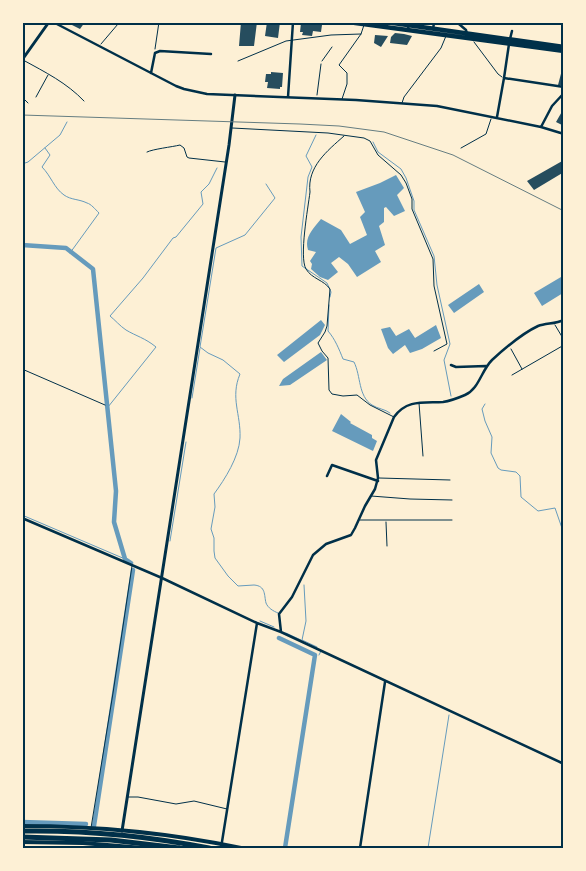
<svg xmlns="http://www.w3.org/2000/svg" width="586" height="871" viewBox="0 0 586 871" font-family="Roboto,sans-serif">
<style>
.water{fill:#669bbc}
.lines{fill:none;stroke-linecap:round;stroke-linejoin:round}
.stream{stroke:#669bbc;stroke-width:1}
.canal{stroke:#669bbc;stroke-width:4.5}
.building{fill:#264d5e}
.path{stroke:#003049;stroke-width:1}
.service{stroke:#003049;stroke-width:1}
.minor{stroke:#003049;stroke-width:2.5}
.tertiary{stroke:#003049;stroke-width:3}
.secondary{stroke:#003049;stroke-width:4}
.primary{stroke:#003049;stroke-width:4.5}
.motorway{stroke:#003049;stroke-width:5}
.rail{stroke:#657d81;stroke-width:1}
.neatline{fill:none;stroke:#003049;stroke-width:2}
</style>
<rect width="100%" height="100%" fill="#fdf0d5"/>
<path class="water" d="M396,175L404,188L397,195L405,211L394,216L386,207L384,208V222L379,226L385,245L375,251L381,262L357,277L348,264L339,257L331,263L338,272L328,280L320,277L311,269L312,264L310,261L316,252L308,250C304,237 313,229 321,219L341,230L350,244L367,235L360,217L365,212L356,192L380,183Z
M561,277L563,281V293L542,306L534,293Z
M479,284L484,292L454,313L448,305Z
M321,320L325,325L320,335L284,362L277,355Z
M436,325L441,338L422,349L410,353L405,345L393,354L388,348L381,329L390,327L396,336L409,329L415,338Z
M321,352L327,360L290,385L279,386L283,379Z
M341,414L351,422L350,423L372,435V438L377,441L373,451L332,431Z"/>
<g class="lines">
<path class="stream" d="M316,135L306,156L312,167L308,177L301,237L302,266L327,283L331,292L330,297
M373,142L378,152L401,169L406,178L414,201V210L434,256L437,285L450,344L444,360L451,396
M45,148L50,155L42,167C51,176 54,188 64,195C71,200 79,199 87,203C91,204 95,209 99,213L70,253
M22,164L28,162L60,135L67,122
M266,184L275,198L245,235L216,248L200,347L208,353L223,360L240,374C230,398 241,414 240,438C239,457 225,479 214,494L215,507L211,529L214,538V551L215,558L228,576L238,586C243,586 249,585 254,585C266,586 264,595 266,603C268,608 273,611 278,613
M329,305L328,331C335,339 339,349 343,359L354,362C361,376 358,396 372,405C378,409 385,409 390,413
M192,398L200,348
M485,404L482,409L485,421L492,437L491,453L498,468L501,470L516,472L520,476L521,497L538,511L555,508L564,534
M108,407L156,347C145,338 136,336 126,330C120,326 115,320 110,316L143,278L173,238L176,237L203,204L201,192L209,184L217,168
M22,515L125,559
M170,541L186,442
M304,585L306,621L302,640L317,647
M260,621L274,627
M286,633L301,640
M319,655L321,651
M84,848H90
M428,848L449,715"/>
<path class="canal" d="M22,245L66,248L93,269L116,491L114,522L125,559L131,563
M279,638L315,655L285,848
M22,822L86,824
M94,826L133,570"/>
</g>
<path class="building" d="M66,22H85L80,29Z
M241,22H257L254,46H239Z
M267,22H280L278,38L265,36Z
M318,22V25H322L321,32L313,31L312,36L302,35L303,32H300L301,23Z
M395,33L404,34L412,36L407,45L390,43L391,37Z
M375,35L388,36L381,47L374,43Z
M563,66H564V86L558,85Z
M271,72L283,73L282,87H280V89L267,88L268,82H265L266,74H271Z
M564,108V122L562,125L556,122Z
M564,160V172L534,190L527,181Z"/>
<g class="lines">
<path class="path" d="M101,44L118,24
M155,49L159,22
M317,95L321,64
M461,148L486,134L491,119
M555,325L564,340
M511,349L522,369
M512,375L564,345"/>
<path class="service" d="M474,42L498,74L502,77
M23,60C45,72 67,83 84,101
M238,61L286,41L331,35L361,34
M322,61L332,47
M22,97L28,103
M36,97L48,75
M342,99L347,84V73L339,65L361,34L364,25
M402,103L404,97L441,48L446,36
M232,128L328,133L364,138L370,141L378,155L401,175L406,183L412,199V209L433,259L434,286L447,344L434,351
M344,136C327,151 307,167 310,192C308,208 299,257 306,269C312,279 324,280 330,289L327,326L325,332L318,343L322,351L328,358L329,390L332,394L343,396L357,395L370,405L394,417
M147,152C153,149 172,147 180,145L184,148L187,157L189,158L225,162
M22,369L105,405
M419,403L423,456
M379,478L450,480
M371,496L410,499L452,500
M360,520H452
M386,522L387,546
M127,797H138L176,804L194,801L227,809
M91,828L113,693L132,566"/>
<path class="minor" d="M53,22L176,86L184,89L207,94L356,100L437,106L541,127L564,134
M450,22L459,24L466,30L467,34
M433,29L434,23L442,22
M408,30L409,22
M510,39L512,31
M151,73L155,53L160,51L211,54
M504,78L564,87
M288,97L293,22
M497,117L504,78L509,44
M541,127L552,106L564,93
M451,365L456,367L486,366
M327,476L332,465L378,481
M22,518L162,578L257,623L281,632L564,764
M281,632L279,614L292,597L313,555L326,544L351,535L355,528L365,506L375,489L378,478L376,460L394,417C407,399 424,403 443,402C450,401 458,398 465,395C479,389 481,371 492,360C504,349 523,333 538,326C546,323 555,324 564,320
M221,848L257,623
M360,848L385,682"/>
<path class="tertiary" d="M22,60L49,22
M122,831L229,145L235,95"/>
<path class="secondary" d="M22,826C95,826 170,833 241,848
M22,842L83,843L143,848"/>
<path class="primary" d="M348,22L564,51
M386,22L564,47"/>
<path class="motorway" d="M22,831C85,830 148,836 209,848
M22,837L111,840L179,848"/>
<path class="rail" d="M22,115L300,124L339,126L384,132L453,155L564,211"/>
</g>
<rect width="586" height="871" fill="none" stroke="#fdf0d5" stroke-width="48"/>
<rect x="24" y="24" width="538" height="823" class="neatline"/>
</svg>
